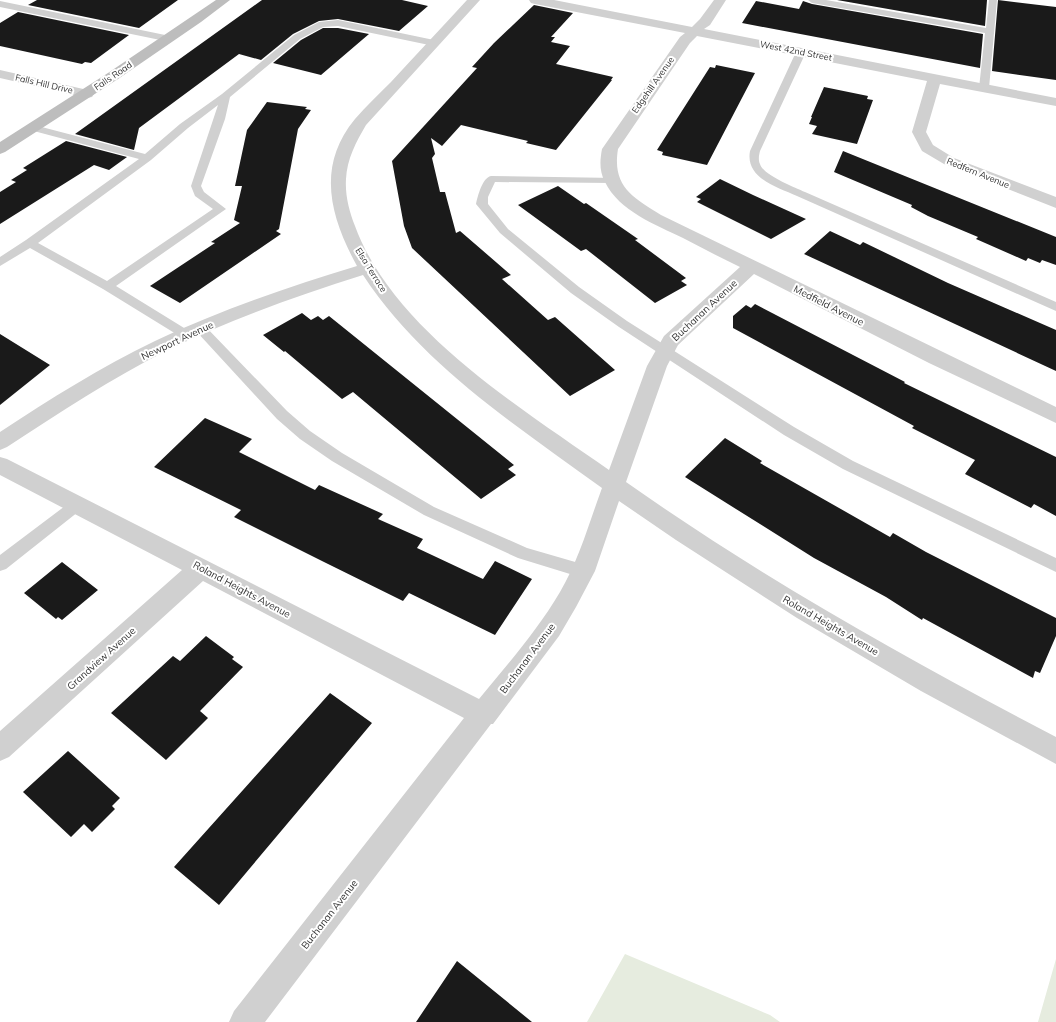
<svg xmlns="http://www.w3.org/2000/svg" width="1056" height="1022" viewBox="0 0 1056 1022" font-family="Mulish,sans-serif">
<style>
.green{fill:#e6ecdf}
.building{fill:#1a1a1a}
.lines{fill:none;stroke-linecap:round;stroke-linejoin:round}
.service{fill:#d0d0d0;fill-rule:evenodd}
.minor{fill:#d0d0d0;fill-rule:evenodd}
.secondary{fill:#bdbdbd;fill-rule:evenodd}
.labels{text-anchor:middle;stroke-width:4;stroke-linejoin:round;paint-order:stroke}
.far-street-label{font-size:9px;fill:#333;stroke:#fff}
.street-label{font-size:10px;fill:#333;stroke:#fff}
</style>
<rect width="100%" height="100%" fill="#fff"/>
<path class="green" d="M625,954L770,1015L780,1022H587Z
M1056,959V1022H1038Z"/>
<path class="building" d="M37,0H178L139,28L28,5Z
M262,0H402L428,6L399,31L338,19L319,21L293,34L261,60L239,54L139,128L134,150L75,134Z
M837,0H987L985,26Z
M998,0L1056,7V80L992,71Z
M756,1L799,9L803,1L812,4L983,34L980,68L742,23Z
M534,5L573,13L551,37H555L551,42L570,46L556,64L613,77L611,80H612L556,150L526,143L528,141L461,125L442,146L431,138L435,154L432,158L440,192H445L456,233L460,231L511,275L502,279L548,320L555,317L615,370L570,396L412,248L404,226L392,161L477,68L472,67L494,43Z
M18,12L129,35L91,63L85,62L82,64L0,46V23Z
M323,28H338L369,34L321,75L273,63L301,40Z
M716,65L755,73L707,165L662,155L663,152L657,150L710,67L715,68Z
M824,87L868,96L867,99L873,100L857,144L812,134L817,126L809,124L812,117H811Z
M267,102L307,107L305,109L311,110L298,129L279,229L276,231L281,234L180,303L150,286L215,243L211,242L240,223L234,220L242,186H235L247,130Z
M66,141L127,157L109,170L94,165L0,224V192L16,182L11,180L27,170L23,168Z
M843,151L1056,237V265L1042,260L1040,263L1028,258L1026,261L976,239L978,237L928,216L911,207L912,205L834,172Z
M720,179L753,195L806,219L771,239L697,202L701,199L696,197Z
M558,186L584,204L586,203L638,239L635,240L686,278L681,281L687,285L655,303L586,249L581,251L518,205Z
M830,231L860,245L863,242L948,283L1056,330V371L804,254Z
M755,304L905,382L904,383L1056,457V516L1034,504L1031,508L965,474L975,460L912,428L914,426L733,328V316L746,305L751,308Z
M302,313L311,320L318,316L323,320L329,316L514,465L508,469L516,475L481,499L353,392L342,399L285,351L284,352L263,335Z
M0,334L50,365L0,405Z
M205,418L252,439L239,452L315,490L319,485L383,514L378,519L423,539L417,548L483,579L495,561L532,579L495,635L409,593L403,601L324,562L234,517L241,510L154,467Z
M725,438L762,461L760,463L890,537L893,533L926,552L1056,618V636L1040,673L1035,671L1033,678L923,618L922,620L886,597L814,558L685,477Z
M62,562L98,590L62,620L58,617L56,619L24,593Z
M206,636L234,657L232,659L243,667L200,711L208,718L166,760L111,713L173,656L180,661Z
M330,693L372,723L219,905L174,867Z
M68,751L120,798L112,806L115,809L92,832L84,824L71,837L23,792Z
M457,961L532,1022H416Z"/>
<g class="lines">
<path class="service" d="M808,0H826L986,28L989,0H997L989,88L984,91L979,88L985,33L812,3Z
M0,1L170,36L174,39L170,42L0,7Z
M338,20L434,40L438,43L434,46L338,26L323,27L300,39L230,97L225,119L201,186L204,192L226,209L116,286L189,331L191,334L189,337L185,338L181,337L103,289L30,248L0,266V257L26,240L139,159L30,130L29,128L30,126L34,125L145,154L180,124L222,94L294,35L319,22ZM218,105L191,186L195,196L213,209L107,281L38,243L151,160L188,128Z
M801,49L806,52L760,151C759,155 758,160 760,164C763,175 794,187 805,192L1056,302V311L797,196C777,187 745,178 750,151L796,52Z
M491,176L616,178L617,180L612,183L495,182L488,197V204L508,229L579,287L627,321L794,427L853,461L1056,558V572L843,469L784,435L619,327L571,293L500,233L476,204C478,196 482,178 491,176Z
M200,324L204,325L287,411L310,431L342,453L434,507L527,548L589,566L591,571L589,576L583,578L518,558L424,515L332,461L300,439L277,419L196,331L194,328L196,325Z
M78,498L83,500L85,504L83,508L6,569L0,571V555L73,500Z"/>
<path class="minor" d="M467,0H480L366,125C356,142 347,159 346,179C345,195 349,211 355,226C393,330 521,408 609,470L647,366L664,336L740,267C721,258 702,248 683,238C656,225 619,211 605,182C599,171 600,160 602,149L680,37L685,33L535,4L531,3L529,0H554L692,27L700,19L714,0H726L710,25L704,29L1056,98V106L940,84L926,132L933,145L954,158L1056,197V208L944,164L922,151L912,132L927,81L697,36L690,43L618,149C612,186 632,197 661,215L1056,407V423L929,363L754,274L678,345L667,366L626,482C762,578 909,660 1056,737V764L921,691L797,618L676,540L619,501L595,571L576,607L559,636L493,724H491L265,1022H229L234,1011L464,718L203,581L9,757L0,761V731L182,570L0,475V457L7,459L479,699C507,665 537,631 560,592C579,560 589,523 602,488C516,425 423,366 363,275C297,296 231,319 168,350C112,378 59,413 7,447L0,450V432C50,399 101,367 155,341C220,310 288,287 357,266C330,217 316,166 355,119C366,106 379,94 391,82C416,55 442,27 467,0Z
M0,70L92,91L94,94L92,97L87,98L0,78Z"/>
<path class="secondary" d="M216,0H230L201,22L118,79L5,152L0,154V142L108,73Z"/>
</g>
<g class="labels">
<g class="far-street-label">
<text transform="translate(796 51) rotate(11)" y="3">West 42nd Street</text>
<text transform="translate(113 76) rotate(-34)" y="3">Falls Road</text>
<text transform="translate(44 84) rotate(13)" y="3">Falls Hill Drive</text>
<text transform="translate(653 85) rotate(-55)" y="3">Edgehill Avenue</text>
<text transform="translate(978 173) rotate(22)" y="3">Redfern Avenue</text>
<text transform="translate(371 270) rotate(58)" y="3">Elsa Terrace</text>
</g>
<g class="street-label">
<text transform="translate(829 305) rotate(27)" y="4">Medfield Avenue</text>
<text transform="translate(704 310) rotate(-43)" y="4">Buchanan Avenue</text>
<text transform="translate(177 340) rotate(-25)" y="4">Newport Avenue</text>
<text transform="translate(242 589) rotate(28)" y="4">Roland Heights Avenue</text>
<text transform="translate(831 625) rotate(30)" y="4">Roland Heights Avenue</text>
<text transform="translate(101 658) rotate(-42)" y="4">Grandview Avenue</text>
<text transform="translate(527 658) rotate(-53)" y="4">Buchanan Avenue</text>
<text transform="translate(329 914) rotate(-52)" y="4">Buchanan Avenue</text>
</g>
</g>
</svg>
